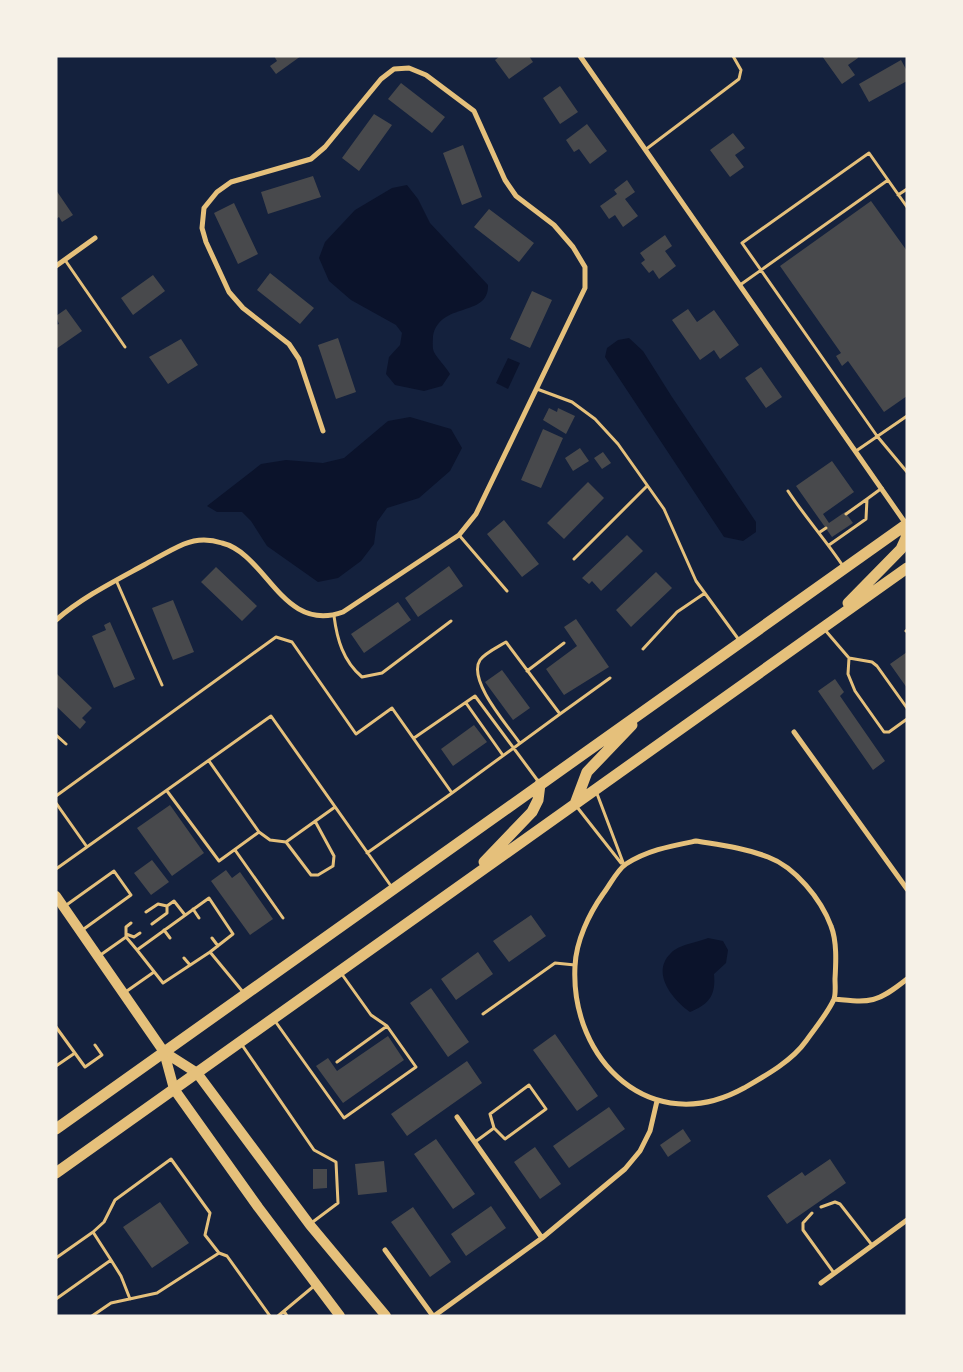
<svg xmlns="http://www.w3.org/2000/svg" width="963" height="1372" viewBox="0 0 963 1372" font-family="'PT Sans Narrow',sans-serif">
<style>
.water{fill:#0b132b}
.building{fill:#48494c}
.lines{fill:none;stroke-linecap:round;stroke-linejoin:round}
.service{stroke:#e5c07b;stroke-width:3}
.minor{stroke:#e5c07b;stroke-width:5}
.secondary{stroke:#e5c07b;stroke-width:10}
.trunk{stroke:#e5c07b;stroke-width:11}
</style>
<rect width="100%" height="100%" fill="#14213d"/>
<path class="water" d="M407,185L418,199L430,223L488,285C489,318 440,301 433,336C433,340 432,348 434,352C437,358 446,367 450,374L442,386L424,391L395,385L386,374L389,357L400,345L402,333L396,325L351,300L329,281L319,258L325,242L355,210L392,188Z
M629,338L643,351L672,397L756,522V532L743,541L724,537L605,357L607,348L618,340Z
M508,358L520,363L508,389L496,383Z
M410,417L451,429L462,448L450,471L419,498L387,508L377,522L374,544L361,561L338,578L318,582L267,546L251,521L242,512H217L207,506L261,464L286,460L323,463L344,458L388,421Z
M708,938L723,941L728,950L726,963L714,974C716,996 709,1004 690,1012C673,1000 650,973 671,953C678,945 698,942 708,938Z"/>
<path class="building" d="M274,56H301L276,74L270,66L277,61Z
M500,56H529L533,62L509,79L495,60Z
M822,56H857L858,58L848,65L855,75L842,84Z
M901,60L907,71V81L869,102L859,84Z
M401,83L445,117L432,133L388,99Z
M560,86L578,112L560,124L543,98Z
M374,114L392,125L359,171L342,158Z
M587,124L607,151L590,164L579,149L574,152L566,140Z
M733,133L745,148L735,155L744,167L730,177L710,150Z
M463,145L482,197L462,205L443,153Z
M313,176L321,197L268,214L261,192Z
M627,180L635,192L625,199L638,216L623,227L615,215L609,219L600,206L617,194L614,190Z
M56,190L73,215L62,222L59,217L56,219Z
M871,201L907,251V396L884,412L848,361L842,366L836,356L841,353L780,266Z
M234,203L258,254L238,264L214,213Z
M489,209L534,243L519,262L474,227Z
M665,235L672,246L665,251L676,266L659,279L653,270L649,273L641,263L645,260L640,253Z
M270,273L314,308L300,324L257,290Z
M153,275L165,291L133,315L121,298Z
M532,291L552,300L530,348L510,339Z
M66,309L82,331L56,349V325L59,324L56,316Z
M688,309L697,322L714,310L739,345L720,359L714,350L700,360L672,320Z
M338,338L356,392L336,399L318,345Z
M181,339L198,365L168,384L149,357Z
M761,367L782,397L766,408L745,378Z
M549,408L557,412L558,408L575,416L566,434L543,420Z
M543,429L563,438L541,488L521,480Z
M580,448L589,461L573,471L565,458Z
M603,452L611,463L602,469L594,458Z
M832,461L854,492L823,514L829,523L845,512L853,523L832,537L796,486Z
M588,482L604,498L564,539L547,523Z
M504,520L539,564L522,577L487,534Z
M627,535L643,551L601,591L592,581L589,584L582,578Z
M449,566L463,586L418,617L405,598Z
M216,567L257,606L242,621L201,582Z
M656,572L672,588L631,627L616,610Z
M173,600L194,652L173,660L152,608Z
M398,602L411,620L364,653L351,634Z
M576,619L609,667L564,695L546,669L577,646L564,627Z
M110,622L135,679L114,688L92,636L106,630L104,625Z
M907,652V688L890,664Z
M502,670L530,708L513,720L485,682Z
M56,673L92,708L82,718L86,722L80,729L56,706Z
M835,679L844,692L840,696L885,761L873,770L818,691Z
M474,725L487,742L453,766L441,749Z
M170,805L204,853L172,876L137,828Z
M152,860L169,882L151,895L134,873Z
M226,870L232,878L240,872L273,919L250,935L211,881Z
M531,915L546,936L509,962L493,941Z
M478,952L493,974L456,1000L441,979Z
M431,988L469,1042L448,1057L410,1003Z
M555,1034L598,1096L577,1111L533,1050Z
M388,1036L404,1060L343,1103L316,1066L328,1058L337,1071Z
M467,1061L482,1083L407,1136L391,1114Z
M609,1107L625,1129L569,1168L553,1146Z
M683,1129L691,1141L668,1157L660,1145Z
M436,1139L475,1194L453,1209L414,1154Z
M535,1147L561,1184L540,1199L514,1162Z
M830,1159L846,1183L787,1224L767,1196L802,1172L805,1176Z
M384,1161L387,1192L358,1195L355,1164Z
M313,1169H327V1188L313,1189Z
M160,1202L189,1243L152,1268L123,1227Z
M491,1206L506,1228L466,1256L451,1234Z
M413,1207L451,1262L430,1277L391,1222Z"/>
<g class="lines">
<path class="service" d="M645,150L739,79L741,70L733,56
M898,195L907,189
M907,207L869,153L742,243L877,436L907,472
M65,260L125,347
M740,285L888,180
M537,389L572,402L595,419L618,444L664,509L696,581L739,640
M856,451L907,416
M788,491C805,517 825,539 843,566
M846,514L867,499
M820,532L826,528
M459,535L507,591
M829,545L866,519L867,499L882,488
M574,559L647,486
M116,580L162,685
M334,616C337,639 343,661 362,677L382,673L451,621
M825,630L849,658L872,662L877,666L907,708
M906,631L907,630
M643,649L677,612L705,593
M849,658L848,674L855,691L884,732H889L907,719
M527,671L564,643
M466,703L502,754
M560,714L610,678
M56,735L66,744
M414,738L475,696L538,781
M209,761L259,832
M167,791L219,861L259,832L270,840L286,842L335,807
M596,791L624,865
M56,796L276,637L292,642L356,734L392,708L452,793L560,714L506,642C498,647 485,653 480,660C467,680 508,726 519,742
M56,803L87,847
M577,807L621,863
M286,842L311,875H318L333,866L334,856L315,821
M235,850L283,918
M367,853L452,793
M56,869L271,716L391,886
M65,906L114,871L131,895L81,931
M193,909L199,918
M146,912L158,904L167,906L174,901L185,915
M152,924L167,913V906
M164,930L170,938
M126,934L134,937L140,933
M126,937V927L131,923
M212,938L218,946
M210,952L233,934L209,898L137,950L163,983L210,952L243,992
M99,956L126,937L137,950
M184,958L190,965
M124,993L154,972
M483,1014L555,963L575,965
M275,1021L344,1118L416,1067L387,1026L371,1015L341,973
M56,1027L85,1067L102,1055L95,1045
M242,1045L314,1150L336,1162L338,1203L310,1224
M337,1062L387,1026
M56,1066L75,1053
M529,1085L546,1109L505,1139L494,1128L490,1114Z
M475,1142L494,1128
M821,1207L835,1202L840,1204L872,1245
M812,1213L803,1223V1230L834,1273
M93,1232L104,1222L115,1200L171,1159L210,1213L205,1235L219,1253
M56,1258L93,1232L111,1260
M56,1299L111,1260L121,1276L130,1299
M284,1311L287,1316
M92,1316L111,1303L157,1293L219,1253L227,1256L270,1316
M278,1316L314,1286"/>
<path class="minor" d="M580,56L906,524
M56,266L95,238
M56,620C83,597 113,582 144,565C157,558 170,550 184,544C196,539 210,539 222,543C267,554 282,634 343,612L459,535L476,514L585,288V267L573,247L554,225L516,196L505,180L474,111L426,75L409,68L394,69L381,79L325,147L311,159L231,182L217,192L204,208L202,228L206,242L229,292L243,308L289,344L299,359L323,431
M794,732L907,889
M696,841C720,845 745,848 768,857C795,867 821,899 831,926C837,941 836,962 835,979C835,985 836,994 834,999C828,1013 815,1028 806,1041C792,1061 765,1076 744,1088C652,1139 570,1061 575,966C576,941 589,914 603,894C610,885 617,870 626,864C648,850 671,846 696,841Z
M834,999C871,1003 877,1003 907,979
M457,1117L542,1238
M385,1250L433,1316
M821,1283L907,1220
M434,1316L542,1238L625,1169L640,1151L650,1131L657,1101"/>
<path class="secondary" d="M56,896L164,1052L174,1089L258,1207L340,1316
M164,1052L197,1073L310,1225L386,1316"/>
<path class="trunk" d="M848,603L901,549L906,538L907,526
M575,804L587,772L632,725
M484,862L532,812L538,800L540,784
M56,1129L907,524
M56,1173L907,568"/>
</g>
<rect width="963" height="1372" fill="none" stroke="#f6f1e7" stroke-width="115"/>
</svg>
